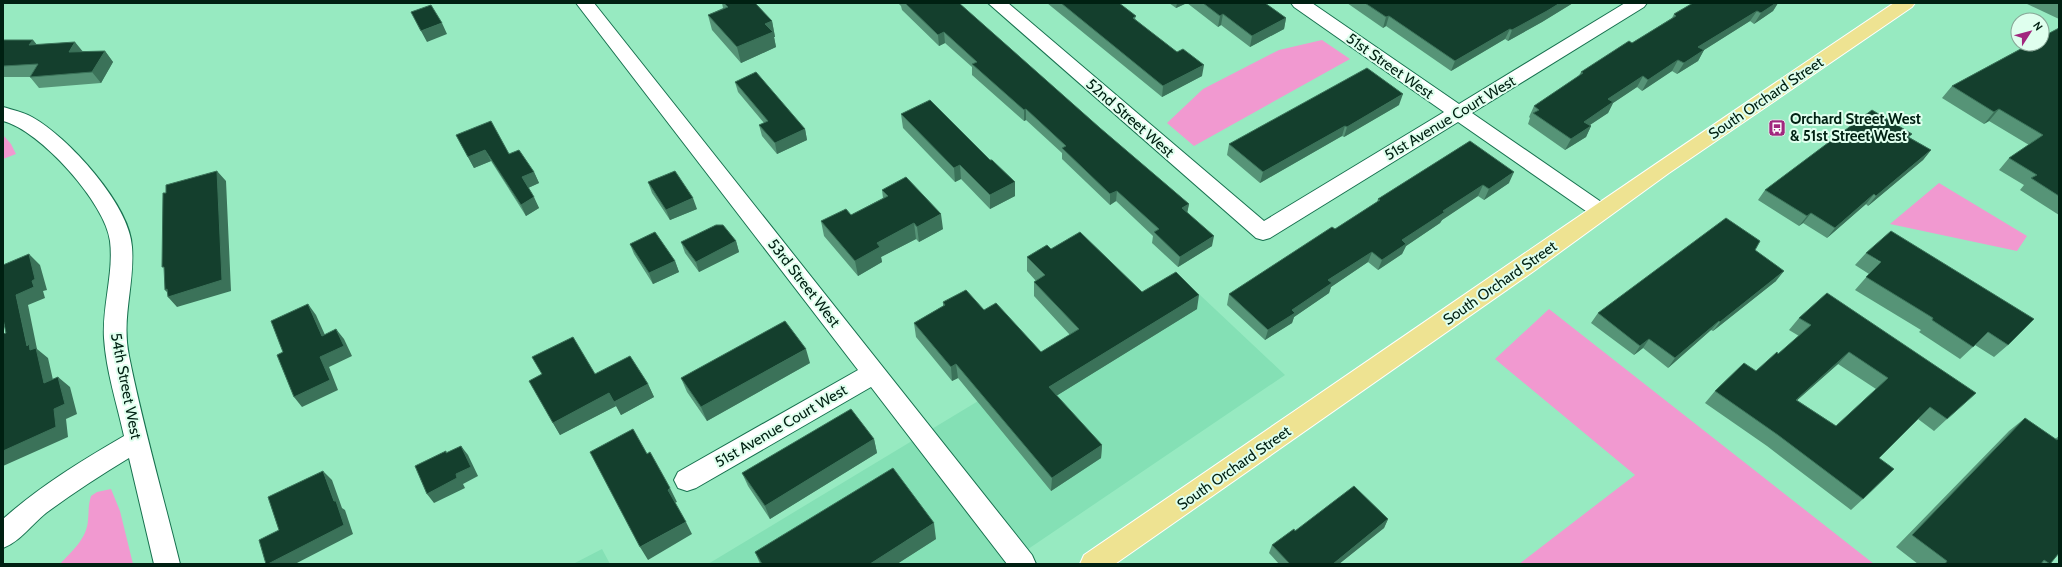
<svg xmlns="http://www.w3.org/2000/svg" width="2062" height="567" viewBox="0 0 2062 567" font-family="Cabin,sans-serif">
<style>
.built{fill:#84e0b5}
.green{fill:#f199d0}
.lines{fill:none;stroke-linecap:round;stroke-linejoin:round}
.street-casing{stroke:#17714f;stroke-width:2}
.primary-casing{stroke:#fff;stroke-width:2}
.street{fill:#fff;fill-rule:evenodd}
.primary{fill:#eee392;fill-rule:evenodd}
.wall{fill:#569477;fill-rule:evenodd}
.shaded-wall{fill:#3b7259}
.building{fill:#143f2d;stroke:#3b7259;fill-rule:evenodd}
.labels{text-anchor:middle;stroke-width:4;stroke-linejoin:round;paint-order:stroke}
.street-label{font-size:15px;fill:#002012;stroke:#dfffee}
.poi-label{font-size:15px;font-weight:bold;fill:#002012;stroke:#dfffee;text-anchor:start}
</style>
<rect width="100%" height="100%" fill="#97eac1"/>
<path class="built" d="M1182,278L1285,375L1006,564H708Z
M602,549L610,564H573Z"/>
<path class="green" d="M1322,40L1350,59L1194,146L1167,123L1203,89L1279,50Z
M3,135L11,144L16,154L3,159Z
M1939,183L2027,236L2017,251L1890,224Z
M1549,309L1874,564H1519L1635,475L1495,359Z
M111,489L120,511L133,564H60C71,552 87,539 88,520C89,511 88,506 91,496L97,492Z"/>
<g class="lines">
<defs>
<path id="street" d="M576,3H594L1032,555L1036,564H1007L871,387L696,488L687,491L678,488L674,480L678,472L858,370Z
M988,3H1008L1264,221L1444,112L1294,7L1291,3H1312L1459,104L1625,3H1647L1644,7L1472,113L1607,206L1610,211L1607,216L1600,219L1593,216L1458,122L1270,238L1263,240L1256,238Z
M3,107C13,110 23,112 32,117C68,137 130,205 132,247C135,284 121,317 129,356C143,426 163,495 180,564H154L129,458C101,475 73,493 46,513C32,524 21,541 3,548V519C40,486 81,461 124,436C117,404 106,371 104,338C102,306 114,273 110,241C106,204 40,130 3,121Z"/>
<path id="primary" d="M1894,3H1915L1912,7L1669,173L1534,271L1115,564H1080L1084,555C1354,371 1622,185 1894,3Z"/>
</defs>
<use href="#street" class="street-casing"/>
<use href="#primary" class="primary-casing"/>
<use href="#street" class="street"/>
<use href="#primary" class="primary"/>
</g>
<path class="wall" d="M722,3H755L772,21L775,37H774L776,47L741,63L712,30L708,15L723,8Z
M898,3H959L1100,128L1189,204L1187,212L1212,246L1178,267L1152,243L1153,236L1116,201L1110,205L1062,159V153L1026,120L1024,121L972,75V67L945,43L939,46L902,10L901,6Z
M1047,3H1119L1136,16L1135,19L1202,76L1162,97Z
M1169,3H1265L1286,18L1284,29L1250,47L1221,25L1218,27L1187,3L1176,8Z
M1347,3H1573L1542,22L1508,41L1505,39L1451,71L1386,26L1383,28Z
M1693,3H1778L1773,11L1754,24L1750,21L1704,50L1698,61L1677,74L1672,71L1642,91L1637,87L1613,103L1608,113L1590,125L1591,126L1586,137L1565,150L1528,124L1530,118L1529,117L1534,106L1578,77L1581,72L1632,43L1672,18L1674,14Z
M2025,3H2059V19Z
M2059,28V215L2020,190L2024,185L1999,170L2009,158L2029,145L1989,121L1984,124L1942,98L1952,86Z
M3,40H33L37,45L83,51H105L113,62L101,83L39,88L30,77H3Z
M735,82L805,129L807,140L777,154L762,136L759,125L764,123L738,92Z
M1399,105L1344,137L1342,136L1260,183L1227,155L1229,144Z
M901,114L990,160L1015,182V196L990,209L961,179L955,182L903,128Z
M456,135L509,154L534,172L539,183L528,188L539,208L526,216L491,161L474,168Z
M1909,137L1931,150L1923,160L1868,206L1866,204L1827,238L1803,223L1799,226L1758,200L1765,190Z
M1470,141L1509,183L1484,200L1478,196L1442,220L1440,223L1406,246L1402,254L1378,270L1368,262L1331,287L1329,293L1294,317L1292,323L1265,340L1227,305L1229,294L1335,229L1377,202L1378,199Z
M648,182L697,209L670,220L652,193Z
M882,190L943,229L919,242L916,239L881,257L882,262L858,276L824,236L821,221L851,215L883,198Z
M736,241L739,252L699,272L685,253L681,242Z
M630,244L675,261L679,272L653,284L634,254Z
M1051,249L1142,292L1197,309L1056,396L1102,445L1101,458L1051,491L958,378L952,381L916,337L914,323L943,306V302L984,310L1041,352L1070,335L1034,296V282L1036,281L1027,271V257Z
M1755,250L1776,281L1713,331L1711,330L1668,368L1643,348L1634,355L1591,323L1598,313Z
M1866,253L2008,345L1994,357L1975,345L1960,359L1919,332L1921,330L1855,290L1869,274L1855,265Z
M1827,293L1947,419L1934,431L1918,419L1879,458L1863,499L1851,510L1767,446L1705,403L1715,391L1756,371L1778,354L1799,336L1789,330L1799,318ZM1838,364L1876,389L1836,426L1797,400Z
M810,363L707,421L687,392L681,378Z
M595,374L648,384L654,397L621,415L616,406L560,435L553,423Z
M2025,418L2055,439L2059,436V553L2050,564H1918L1896,547L2009,431Z
M874,439L877,453L770,519L748,486L742,473Z
M1388,519L1384,528L1339,564H1279L1269,553L1272,545L1295,531Z
M936,539L897,564H760L755,552Z"/>
<path class="shaded-wall" d="M1177,3H1187L1176,8Z
M1560,3H1573L1542,22L1508,41L1512,30Z
M1772,3H1778L1773,11L1754,24L1761,13Z
M1757,11L1750,21L1704,50L1698,61L1677,74L1684,63L1698,47Z
M1223,14L1221,25L1218,27L1220,16Z
M1389,16L1386,26L1383,28L1386,17Z
M1286,18L1284,29L1250,47L1252,36Z
M772,21L775,37H774L776,47L741,63L737,47L765,24Z
M442,23L447,34L427,42L421,31Z
M1510,29L1505,39L1451,71L1455,61Z
M944,32L945,43L939,46L938,35Z
M33,40L42,51L29,45Z
M75,42L84,53L69,52Z
M105,51L113,62L101,83L92,72Z
M1678,60L1672,71L1642,91L1648,80Z
M1204,65L1202,76L1162,97L1163,86Z
M1643,76L1637,87L1613,103L1608,113L1579,132L1584,122L1608,99Z
M1403,94L1399,105L1344,137L1347,127Z
M1026,109V120L1024,121V110Z
M1999,109L1989,121L1984,124L1994,112Z
M1345,126L1342,136L1260,183L1263,172Z
M1591,126L1586,137L1565,150L1571,139Z
M805,129L807,140L777,154L775,143Z
M485,150L491,161L474,168L468,157Z
M1931,150L1923,160L1868,206L1876,196Z
M960,165L961,179L955,182L954,168Z
M217,171L226,181L231,291L177,307L168,297L171,296L165,290Z
M534,172L539,183L528,188L522,177Z
M1514,172L1509,183L1484,200L1489,189Z
M1015,182V196L990,209V195Z
M1483,185L1478,196L1442,220L1440,223L1406,246L1402,254L1378,270L1382,260L1402,240L1443,211Z
M1117,191L1116,201L1110,205V194Z
M1874,194L1866,204L1827,238L1835,228Z
M534,197L539,208L526,216L521,205Z
M693,198L697,209L670,220L666,210Z
M1189,204L1187,214L1182,208Z
M1811,213L1803,223L1799,226L1807,216Z
M941,214L943,229L919,242L917,227Z
M914,223L916,239L881,257L882,262L858,276L855,261L877,243Z
M1214,236L1212,246L1178,267L1180,257Z
M736,241L739,252L699,272L696,262Z
M1372,252L1368,262L1331,287L1329,293L1294,317L1292,323L1265,340L1268,330L1328,280Z
M29,254L40,265L47,290L43,291L45,298L28,305L37,349L48,358L56,393L44,383L30,350L27,346L16,295L32,281Z
M675,261L679,272L653,284L649,273Z
M1784,271L1776,281L1713,331L1720,322Z
M1199,295L1197,309L1048,401L1049,387Z
M308,304L316,315L330,346L322,336Z
M1719,321L1711,330L1668,368L1675,358Z
M336,329L344,339L352,356L329,367L338,390L302,407L294,397L320,357Z
M1649,339L1643,348L1634,355L1640,346Z
M806,349L810,363L707,421L701,407Z
M1849,352L1838,364L1785,411L1796,400Z
M956,364L958,378L952,381L951,367Z
M58,377L70,387L77,414L66,419L68,437L3,466V451Z
M648,384L654,397L621,415L614,402Z
M609,393L616,406L560,435L553,423Z
M874,439L877,453L770,519L765,506Z
M1102,445L1101,458L1051,491L1052,478Z
M461,446L468,455L478,476L463,484L465,488L434,503L427,494L456,474Z
M323,471L332,480L342,508L345,510L353,534L295,564H268L334,501Z
M670,488L677,502L674,503L668,490Z
M1388,519L1384,528L1339,564H1333Z
M686,522L692,534L648,560L640,547Z
M934,523L936,539L897,564H870Z"/>
<path class="building" d="M724,3H755L772,21L765,24L773,32L737,47L708,15L728,7Z
M905,3H959L1100,128L1189,204L1182,208L1214,236L1180,257L1154,232L1159,229L1117,191L1110,194L1062,148L1066,146L1026,109L1024,110L972,64L977,62L944,32L938,35Z
M1061,3H1119L1136,16L1133,18L1177,52L1183,49L1204,65L1163,86Z
M1203,3H1265L1286,18L1252,36L1223,14L1220,16Z
M1365,3H1560L1547,11L1512,30L1510,29L1455,61L1389,16L1386,17Z
M1693,3H1776L1761,13L1757,11L1698,47L1704,50L1684,63L1678,60L1648,80L1643,76L1608,99L1613,102L1584,122L1591,126L1571,139L1533,113L1539,110L1534,106L1583,73L1581,72L1629,41L1632,43L1676,16L1674,14Z
M431,5L442,23L421,31L411,12Z
M2059,28V196L2031,178L2037,175L2009,158L2043,135L1999,109L1994,112L1952,86L2030,44H2042V37Z
M3,40H33L29,45L75,42L69,52L105,51L92,72L30,77L38,64L3,66Z
M1367,68L1403,94L1347,127L1345,126L1263,172L1229,144Z
M756,72L805,129L775,143L759,125L768,121L735,82Z
M930,100L990,160H992L1015,182L990,195L960,165L954,168L901,114Z
M1872,110L1912,134L1908,137L1931,150L1876,196L1874,194L1835,228L1811,213L1807,216L1765,190Z
M491,121L509,154L519,150L534,172L522,177L534,197L521,205L485,150L468,157L456,135Z
M1470,141L1514,172L1489,189L1483,185L1443,211L1445,212L1402,240L1406,244L1382,260L1372,252L1328,280L1332,283L1292,310L1295,313L1268,330L1229,294L1332,227L1335,229L1380,200L1378,199Z
M217,171L222,280L168,297L167,289L165,290L164,267H162L163,193H166V185Z
M675,171L693,198L666,210L648,182Z
M906,177L941,214L917,227L914,223L877,243L880,247L855,261L821,221L846,209L851,215L888,196L882,190Z
M1726,218L1760,241L1755,250L1784,271L1720,322L1719,321L1675,358L1649,339L1640,346L1598,313Z
M716,225H723L736,241L696,262L681,242Z
M1891,231L2034,319L2008,345L1988,332L1973,347L1932,320L1933,318L1866,277L1881,262L1866,253Z
M655,232L675,261L649,273L630,244Z
M1080,232L1142,292L1176,272L1199,295L1049,387L1102,445L1052,478L956,364L951,367L914,323L945,305L943,302L966,290L984,310L996,303L1041,352L1079,329L1034,282L1045,275L1027,257L1047,245L1051,249Z
M29,254L35,279L32,281L34,287L16,295L27,346L29,344L30,350L36,348L44,383L58,377L65,404L54,409L56,427L3,451V334L6,333L3,319V265Z
M1827,293L1976,393L1947,419L1930,407L1879,458L1894,469L1863,499L1778,435L1715,391L1744,363L1756,371L1777,352L1778,354L1811,325L1799,318ZM1849,352L1888,378L1836,426L1796,400Z
M308,304L322,336L336,329L344,346L320,357L330,380L294,397L277,355L283,352L271,321Z
M785,321L806,349L701,407L681,378Z
M573,337L595,374L630,356L648,384L614,402L609,393L553,423L529,381L542,374L532,357Z
M851,409L874,439L765,506L742,473Z
M2025,418L2057,440L2059,438V553L2050,564L2044,560L2041,564H1945L1947,561L1912,535Z
M633,429L647,454L650,452L670,488L668,490L686,522L640,547L590,452Z
M461,446L471,467L456,474L457,478L427,494L415,466L446,451V453Z
M893,468L934,523L870,564H762L755,552Z
M323,471L334,501H336L344,525L268,564H266L259,540L279,530L268,497Z
M1354,486L1388,519L1333,564H1290L1272,545L1294,529L1295,531Z"/>
<defs>
<symbol id="bus-square" viewBox="-11 -11 22 22"><rect x="-9" y="-9" width="18" height="18" rx="4" fill="#a1277e" stroke="#dfffee"/><path d="M-5-6H5V4H4V6H2V4H-2V6H-4V4H-5ZM-3.5-4V0h7V-4ZM-3.5 1.2v1.5H-2V1.2ZM2 1.2v1.5H3.5V1.2Z" fill="#fff"/></symbol>
</defs>
<g fill-rule="evenodd">
<use href="#bus-square" x="1767" y="118" width="20" height="20"/>
</g>
<g class="labels">
<g class="street-label">
<text transform="translate(1390 66) rotate(35)" y="5">51st Street West</text>
<text transform="translate(1766 98) rotate(-34)" y="5">South Orchard Street</text>
<text transform="translate(1130 118) rotate(41)" y="5">52nd Street West</text>
<text transform="translate(1450 118) rotate(-31)" y="5">51st Avenue Court West</text>
<text transform="translate(804 283) rotate(52)" y="5">53rd Street West</text>
<text transform="translate(1500 283) rotate(-35)" y="5">South Orchard Street</text>
<text transform="translate(126 386) rotate(79)" y="5">54th Street West</text>
<text transform="translate(781 426) rotate(-30)" y="5">51st Avenue Court West</text>
<text transform="translate(1234 468) rotate(-35)" y="5">South Orchard Street</text>
</g>
<g class="poi-label">
<text x="1790" y="124">Orchard Street West<tspan x="1790" dy="17">&amp; 51st Street West</tspan></text>
</g>
</g>
<rect width="2062" height="567" fill="none" stroke="#002012" stroke-width="8"/>
<g transform="translate(2030 32) rotate(54)"><circle r="19" fill="#dfffee" stroke="#86a696"/>
<path d="M0-3L7 15L0 10L-7 15Z" fill="#a1277e"/>
<text y="-6" font-size="11" font-weight="bold" text-anchor="middle" fill="#002012">N</text>
</g>
</svg>
